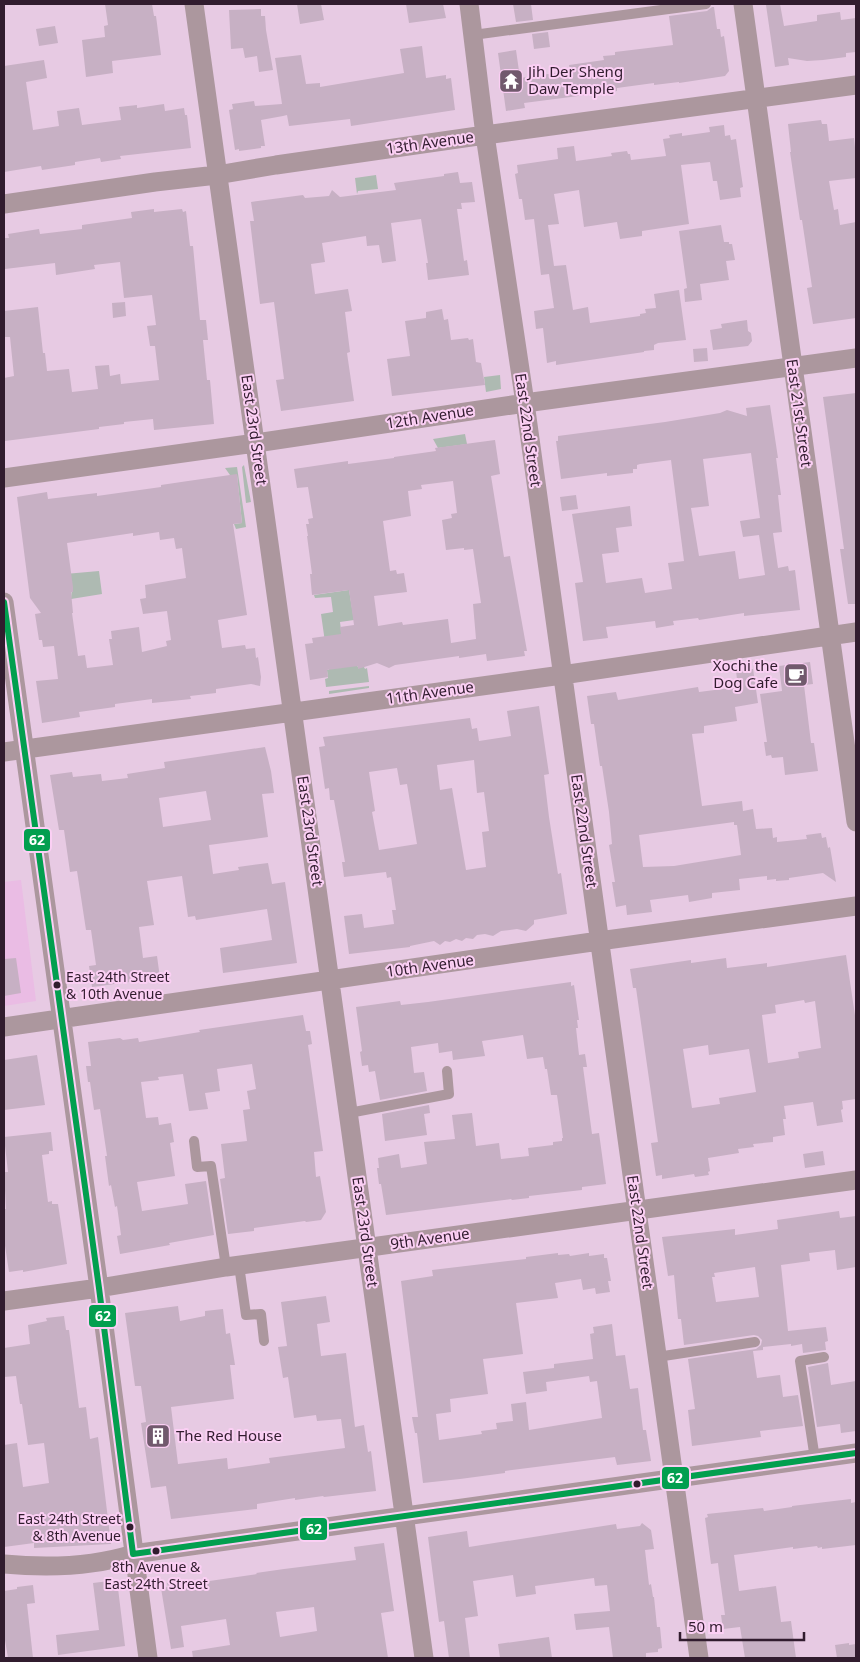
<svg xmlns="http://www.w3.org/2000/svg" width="860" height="1662" viewBox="0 0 860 1662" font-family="'Noto Sans',sans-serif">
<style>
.built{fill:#eabce4}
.green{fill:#aebab2}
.building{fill:#c7b0c4;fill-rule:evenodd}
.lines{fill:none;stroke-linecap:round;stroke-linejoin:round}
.service{stroke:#ac979e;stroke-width:10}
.minor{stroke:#ac979e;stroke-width:19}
.bus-1-casing{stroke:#fbcff4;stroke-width:10}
.bus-1{stroke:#029f4f;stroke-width:6}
.bus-dot{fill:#311c2e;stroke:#fbcff4;stroke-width:2}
.labels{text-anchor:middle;stroke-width:4;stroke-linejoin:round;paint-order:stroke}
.bus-label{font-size:14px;fill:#311c2e;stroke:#fbcff4;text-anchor:start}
.poi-label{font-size:15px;fill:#311c2e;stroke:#fbcff4;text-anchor:start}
.street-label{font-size:15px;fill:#311c2e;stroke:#fbcff4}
.line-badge{stroke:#fbcff4;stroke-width:2}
.badge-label{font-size:14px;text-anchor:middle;font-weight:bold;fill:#fff}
</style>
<rect width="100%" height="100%" fill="#e7cae3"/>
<path class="built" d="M21,880L36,1001L4,1006V882Z"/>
<path class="green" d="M376,175L378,189L358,191L357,194L355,178Z
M500,375L501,389L486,392L484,377Z
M465,434L467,444L438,448L433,439Z
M244,465L251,502L246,503L242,467Z
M237,467L246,527L236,529L234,524L242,523L237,475H230L225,468Z
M99,571L102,594L71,599L72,588L65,574Z
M349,590L354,620L340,622L343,646L358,667H364L365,669L367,668L369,682L326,687L325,679L328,678L327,670H329L321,614L333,612L331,597L315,598L314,595Z
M369,686V688L329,694V691Z"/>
<path class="building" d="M105,4H152L154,16H156L161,55L112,61L113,73L86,77L82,40L105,37L104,26L108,25Z
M297,4H321L324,20L300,24Z
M406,4H443L446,18L409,23Z
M513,4H531L533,20L516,22Z
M780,4L784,26L817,21V15L840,12L841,20L856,18V52L846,53V57L823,60L807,61L788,58L789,65L775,67L766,5Z
M712,7H714L717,29H720L721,37L724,36L729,71L725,76L679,83V82L654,85V83L617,88V91L524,103L525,108L506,111L498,53L516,50L520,78L570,71L569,65L604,60L603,56L615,55V52L673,45L669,16L707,11Z
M261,9V16H265L266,30L273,70L259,72L257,56L245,58L243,48L231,49L229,10Z
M55,26L58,43L39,46L36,29Z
M548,32L550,47L534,49L532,34Z
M422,46L426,78L446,75V79L451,78L455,110L351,126L350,119L289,126L287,115L283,116L261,120L265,146H261V148L239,151V149L235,150L229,110L233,109L232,104L254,101L255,106L282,104L275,58L301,55L306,84L320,83V87L404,73L400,49Z
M44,60L47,78L26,82L33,130L59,126L57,111L79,108L82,125L121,120L119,107L137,105V108L164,104L165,111L184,108L185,115H187L191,148L120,156L121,159L101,162L100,158L75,162V165L42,170L41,166L4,172V66Z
M821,120L822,124H827L829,141L854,138L856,157V178L829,181L834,210L838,209L840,225L856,222V318L813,324L807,288L812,287L802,220H800L790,152H791L788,124Z
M724,125L725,136L730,135L731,140L736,139L743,187L740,188L741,197L720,200L717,181H713L710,162L681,165L689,224L642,231V236L620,239L617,222L584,227L579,190L554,194L559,224L548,225L554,266L566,265L573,310L588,307L590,323L640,316V314L646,313L645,309L656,308L654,294L679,290L686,340L658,343L654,345V350L644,351V352L556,365V361L547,363L543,328L536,329L534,311L554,308L549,274L541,275L534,219L525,220L522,199H519L515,174L518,173L517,165L558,159L557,148L574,146L576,161L612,156L611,153L627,151L628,154H630L631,160L666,156L663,139L670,138L669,135L682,133V136L710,132L709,127Z
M458,172L460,183L472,182L475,202L461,203L462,209H457L464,261L467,260L469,275L428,280L426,263H428L421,219L391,223L396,261L382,263L379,245L367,246L366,236L322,243L325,262L311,264L315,294L348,289L352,311L345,312L350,352L347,353L354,401L281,411L276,380L284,379L274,302L260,304L250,221H254L251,202L303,195L305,198L329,196L332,190L340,197L396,190L394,183L444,176V174Z
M154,209V212L182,209L183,212L186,211L190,246H193L200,320H206L208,340H203L207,380H210L214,424L154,430L153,419L124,422V424L99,427V429L5,441L4,378L14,376L10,337H4V311L38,307L43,353H45L47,371L69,369L72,392L98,389L95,366L109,365L110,376L120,374L121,384L159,380L155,346H150L147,326L156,325L152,295L124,298L120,262L94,265L95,269L56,275L55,263L5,269L4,238H9L8,234L39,229L40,234L82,229V225L132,218L131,212Z
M721,225L724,242H729V244H732L735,260L726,261L729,280L700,284L702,300L685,302L684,289L687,288L679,231Z
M125,302L126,316L113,318L112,303Z
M442,309L444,320L448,319L451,340L468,338L469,340L473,339L476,362L481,363L485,385L392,396L387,359L410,356L405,321L426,318V312Z
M747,320L748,331L751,333L752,341L748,346L713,350L710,330L722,328L721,324Z
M707,348L708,361L694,362L693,349Z
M856,393V604H848L840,549H844L823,397Z
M770,405L778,458H776L781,495H778L782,532L773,533L778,568L788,566L789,571L795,570L800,610L744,616V613L699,620L698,618L673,621L674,625L656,628L655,621L606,627L608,638L583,641L575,583L583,582L572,514L630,506L632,526L616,528L619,552L602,554L606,583L642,578L645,593L672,589L668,563L684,561L671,460L640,464L637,465V469H633V473L607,476V473L561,479L556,441H558V436L665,422L720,413L727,410L747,416L746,408ZM751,453L760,518L740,521L743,537L759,535L765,575L739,579L735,551L699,556L691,508L709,506L703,459Z
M495,440L500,474L491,476L504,557L510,556L527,651H524L525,656L487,661L486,654L459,658V656L395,665L389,668L377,663L358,669V666L327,670L328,677L310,680L305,644L313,643L312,638L341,634L340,627L354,625L349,590L312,595L310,574H312L307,536H308L306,524H309L308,519L313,518L308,487L297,488L294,469L348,461V464L394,458V457L436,451L435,448ZM453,481L457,513L451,514L452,518L442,520L446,550L464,548V550L473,549L481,603L473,604L476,639L451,643L448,619L403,625L402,622L378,626L374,596L407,592L404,573L397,574L396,570L390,571L383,521L411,516L408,491L422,489L421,485Z
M237,474L242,523L233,524L247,615L218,620L222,648L245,645L246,649L255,648L256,658L258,657L261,677L260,686L251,684L216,689V693L190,696L191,699L172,701L152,703V699L115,704V707L79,712L80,717L42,723L36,681L58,679L54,646L43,647L42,640H39L35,614L41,613L30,598L17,497L47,492L48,499L97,493V496L161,487V485L188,481ZM159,532L160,540L174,538L176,549L182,548L186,578L145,585L146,598L140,599L143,614L167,611L171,640L166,641L167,646L142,652L139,627L111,631L112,639H109L113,665L87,668L85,655L78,656L72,613H73L71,592H73V587L67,543L133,533V536Z
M576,495L578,509L562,511L560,497Z
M810,662L813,684L804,685L811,743H814L818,771L785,775L783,757L772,758L771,755L766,756L764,742H767L760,694L782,691L779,666Z
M753,669L758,703L735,707L737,721L704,726V733L692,734L702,806L742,801L743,811L753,809L756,829L772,828L773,838L777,837V842L807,839L806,835L821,833L822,838L826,837L828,848L830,847L836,882L823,873L789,878V880L776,881V879L767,880V876L739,879L740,890L712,893V898L689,902L688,895L650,900L652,912L627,915L626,905L616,907L612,882H615L609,845L612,844L609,812L602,766H600L594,724H591L587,696L616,692L618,700L698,687L699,692L738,687L736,671ZM734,822V825H737L741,855L674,866L643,867L639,835Z
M539,706L549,774L544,775L549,817L558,874L561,873L567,914L534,920V924L526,931L517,929L501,931L493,936L485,934L477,935L473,939L466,938L462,941L456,939L450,942L445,941L440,945L434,941L410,946V947L349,954L344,916L362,914L364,928L394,924L392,910H396L391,877L387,878L386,872L344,877L342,862H345L334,800H330L329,788L325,789L319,747L325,746L323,737L470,718L472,729L477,728L479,741L511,736L507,711ZM474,760L477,793L484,792L489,831L482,832L486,867L466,870L452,788L440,790L437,765ZM397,768L400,785L407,784L417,844L379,850L372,812L375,811L369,772Z
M265,747L271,771L274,793L262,794L268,837L209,845L213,874L239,870L238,867L268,863L272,884L285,882L297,963L223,973L220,948L272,940L267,909L196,920L195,916L188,917L182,876L147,881L154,925L139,927L143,958L157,956L160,978L92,987L89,966L96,965L91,930H86L77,871L70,872L64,830H59L50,775L72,772L73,777L101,774L102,781L128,778L127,774L165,768L164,762ZM206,791L211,820L163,827L159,798Z
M846,955L856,1022V1099L842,1101L843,1109L841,1110L843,1122L817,1126L813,1102L784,1106L786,1119H783L785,1135L773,1137V1142L753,1144L754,1147L738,1149L739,1153L708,1158L710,1171L708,1172L709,1175L695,1177L694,1174L662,1179V1175L656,1176L651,1143L658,1142L636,988H633L630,969L691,960V963L726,958L727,968L767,963V967ZM804,1000L805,1003L815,1001L821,1048L798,1052L799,1058L768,1063L762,1015L776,1013L775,1005ZM708,1045L709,1055L749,1049L756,1092L719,1098L720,1104L692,1108L683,1049Z
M16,958L21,993L4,996V959Z
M571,982V986L574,985L579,1020H577L578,1028H576L579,1055L585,1054L587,1067H583L592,1134L599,1133L606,1184L582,1187V1190L529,1196V1198L512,1200L511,1199L386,1215L381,1184H379L377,1168H379L378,1158L399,1154L401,1168L427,1164L424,1142L455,1139L452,1115L472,1113L476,1146L499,1143L501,1159L529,1156L528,1148L553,1145V1142L562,1141V1138H563L557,1095H551L547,1069H545L543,1057L527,1059L523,1035L482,1041L485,1056L453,1060L452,1051L439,1053L438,1043L411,1047L414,1073L424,1072L427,1091L380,1100L375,1071L369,1072L368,1065L362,1066L360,1052L362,1051L356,1007L400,1001L401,1005L428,1002Z
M303,1015L306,1031H310L312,1044L308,1045L323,1151L314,1152L316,1177L320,1176L326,1212L321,1220L306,1222L305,1221L254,1228V1231L228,1234L220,1179L225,1178L221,1144L247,1141L243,1110L250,1109L247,1091L256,1089L252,1064L217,1069L220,1091L205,1093L208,1109L189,1111L183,1074L158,1077L159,1080L141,1082L146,1118L158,1117L159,1125L171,1123L174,1142L170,1143L175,1176L137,1182L142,1211L188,1204L185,1184L206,1181L214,1235L169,1243L170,1245L120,1254L117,1236L121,1235L117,1206L115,1207L111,1185L109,1186L105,1156H107L100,1109L94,1110L90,1082H88L86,1066H91L88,1042L120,1038L123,1040L138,1038L139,1042L200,1032L199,1030Z
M37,1055L45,1105L4,1110V1060Z
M429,1105L430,1113L424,1114L427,1135L385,1141L382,1114Z
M51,1132L53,1151H49V1154L42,1155L48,1202L52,1201V1204H58L67,1264L23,1272V1270L9,1272L4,1239V1209H6L4,1172H8L4,1137Z
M823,1151L825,1165L805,1168L803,1154Z
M839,1211L840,1218L856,1216V1267L837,1270L835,1250L809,1253L810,1261L781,1265L788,1331L826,1327L828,1341L825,1342L826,1350L803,1353L802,1344L791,1346V1344L763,1347V1350L753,1351L757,1378L780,1375L783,1397L798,1395L803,1426L760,1431L761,1437L692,1446L688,1410L695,1409L688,1359L756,1349L761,1345L762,1340L758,1336L754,1335L684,1345L681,1319H678L674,1275L668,1276L662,1237L735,1229V1235L778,1229L777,1220ZM755,1267L759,1297L716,1302L712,1277H715L714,1273Z
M558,1253V1255L569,1254L570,1256L589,1253V1256L604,1254V1258H607L611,1281H608L610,1292L596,1294L595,1288L583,1290L581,1279L555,1283L558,1298L516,1303L523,1354L483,1359L488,1394L450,1399L451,1412L436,1414L439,1440L482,1434L481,1431L497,1429L496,1423L513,1421L511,1404L526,1402L529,1430L602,1418L597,1381L590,1382L589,1376L546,1382L547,1391L526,1394L523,1372L554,1368V1364L593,1359L590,1334L594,1333L593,1327L612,1324L616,1356L625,1355L630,1389L638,1388L643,1430H646L651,1461L617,1465L615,1457L505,1471V1473L460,1479L423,1483L417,1433H415L412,1417H418L401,1281L433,1276L432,1270L526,1259V1257Z
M326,1296L330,1322L317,1324L321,1356L346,1353L355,1427L364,1425L368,1452L371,1451L376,1491L324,1497L323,1496L295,1500V1498L257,1504V1509L171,1519L166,1486L151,1488L141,1423L146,1422L141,1386H135L125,1313L178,1306L180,1321L205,1316V1311L223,1309L226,1334L230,1333L235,1365H230L234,1399L171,1407L178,1464L227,1458L228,1469L270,1463L269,1458L345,1448L341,1419L317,1421L316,1415L294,1418L288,1377L283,1378L278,1347L287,1346L281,1302Z
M64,1316L66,1330H69L79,1408L86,1407L90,1439L98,1437L111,1544L34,1548V1543L4,1547V1445L17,1443L23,1487L49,1483L44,1443L28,1445L22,1404H20L16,1376L4,1377V1348L30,1344L28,1325L47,1321L46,1318Z
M828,1363L831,1385L856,1381V1431L841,1433L840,1424L817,1427L808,1367Z
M851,1499V1503L856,1502V1545L822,1549V1547L818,1548L817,1546L793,1549V1547L734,1555L739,1591L776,1586L781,1622L791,1621L796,1658H745L740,1627L723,1629L721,1615H725L719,1572L718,1563L711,1564L705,1518L708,1517L707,1514L763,1508L764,1511L792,1507V1506Z
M642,1523L651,1530L654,1549L645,1550L649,1585L651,1584L653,1597H654L657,1627H660L662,1648L658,1649V1652L646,1653V1658H613L609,1627L576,1630L574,1614L610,1611L607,1585L595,1586L594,1578L535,1586L536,1594L516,1597L513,1575L473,1581L478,1616L465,1618L470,1658H449L444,1621L439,1622L428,1537L467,1531L469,1547L616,1524L617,1529L640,1526Z
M384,1543L394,1611L381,1613L388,1658H193L192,1651L230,1645L226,1619L181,1626L184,1647L171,1649L161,1588L168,1587L167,1583L181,1581L182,1585L257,1574L256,1573L284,1569L356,1560L354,1547ZM314,1607L317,1631L280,1637L276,1612Z
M117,1580L125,1646L58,1655L56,1635L99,1630L93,1583Z
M33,1585L35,1603L27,1604L33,1658H8L5,1640H4V1591L17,1589V1587Z
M549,1637L552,1658H500L498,1644Z
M849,1643V1645L856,1644V1658H837L835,1645Z"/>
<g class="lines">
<path class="service" d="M473,35L706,4
M349,1113L449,1094L447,1071
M194,1141L197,1167L211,1166L226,1267
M239,1265L246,1315L261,1314L264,1341
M657,1357L755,1342
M815,1459L800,1361L824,1357"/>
<path class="minor" d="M194,4L424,1658
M469,4L485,135L525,403L699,1658
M743,4L856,822
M4,204L155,182L217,175L276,165L485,135L856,85
M4,478L256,443L525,403L856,358
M4,602L99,1288L148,1658
M4,752L562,675L856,632
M4,1027L599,941L856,906
M4,1301L99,1288L226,1267L856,1180
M4,1564C47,1568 92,1567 133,1554L856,1453"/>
<defs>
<path id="bus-1" d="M4,602L99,1288L133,1554
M133,1554L856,1453"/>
</defs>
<use href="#bus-1" class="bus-1-casing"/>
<use href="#bus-1" class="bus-1"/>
</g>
<defs>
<symbol id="temple-square" viewBox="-11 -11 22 22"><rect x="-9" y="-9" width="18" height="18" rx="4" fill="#71596d" stroke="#fbcff4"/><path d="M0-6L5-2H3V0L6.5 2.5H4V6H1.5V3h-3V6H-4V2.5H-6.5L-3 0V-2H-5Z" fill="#fff"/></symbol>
<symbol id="cafe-square" viewBox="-11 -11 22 22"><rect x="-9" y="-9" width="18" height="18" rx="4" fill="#71596d" stroke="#fbcff4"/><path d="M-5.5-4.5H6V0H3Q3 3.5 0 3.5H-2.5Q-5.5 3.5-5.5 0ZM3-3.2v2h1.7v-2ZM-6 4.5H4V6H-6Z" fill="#fff"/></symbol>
<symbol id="building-square" viewBox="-11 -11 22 22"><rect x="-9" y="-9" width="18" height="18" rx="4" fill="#71596d" stroke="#fbcff4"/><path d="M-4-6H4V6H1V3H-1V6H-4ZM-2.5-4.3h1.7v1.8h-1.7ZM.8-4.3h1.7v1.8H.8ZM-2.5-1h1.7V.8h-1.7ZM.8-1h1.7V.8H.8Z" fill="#fff"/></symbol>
</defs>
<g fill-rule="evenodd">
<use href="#temple-square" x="497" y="67" width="28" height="28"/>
<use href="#cafe-square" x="782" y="661" width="28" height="28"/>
<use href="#building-square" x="144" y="1422" width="28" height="28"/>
</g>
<g class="bus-dot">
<circle cx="57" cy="985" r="4.5"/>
<circle cx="637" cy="1484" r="4.5"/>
<circle cx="130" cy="1527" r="4.5"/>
<circle cx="156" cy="1551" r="4.5"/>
</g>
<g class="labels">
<g class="bus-label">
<text x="66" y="982">East 24th Street<tspan x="66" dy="17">&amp; 10th Avenue</tspan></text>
<text x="121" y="1524" text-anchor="end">East 24th Street<tspan x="121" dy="17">&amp; 8th Avenue</tspan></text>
<text x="156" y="1572" text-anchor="middle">8th Avenue &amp;<tspan x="156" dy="17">East 24th Street</tspan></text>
</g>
<g class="poi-label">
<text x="528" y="77">Jih Der Sheng<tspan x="528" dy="17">Daw Temple</tspan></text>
<text x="778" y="671" text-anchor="end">Xochi the<tspan x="778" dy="17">Dog Cafe</tspan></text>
<text x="176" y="1441">The Red House</text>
</g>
<g class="street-label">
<text transform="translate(430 143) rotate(-8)" y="5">13th Avenue</text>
<text transform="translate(799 413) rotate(82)" y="5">East 21st Street</text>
<text transform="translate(430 417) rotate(-9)" y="5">12th Avenue</text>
<text transform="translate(254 430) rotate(82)" y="5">East 23rd Street</text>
<text transform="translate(528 430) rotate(82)" y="5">East 22nd Street</text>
<text transform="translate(430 693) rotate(-8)" y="5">11th Avenue</text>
<text transform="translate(310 831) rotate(82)" y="5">East 23rd Street</text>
<text transform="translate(584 831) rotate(82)" y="5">East 22nd Street</text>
<text transform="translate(430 966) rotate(-8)" y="5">10th Avenue</text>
<text transform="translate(365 1232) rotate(82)" y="5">East 23rd Street</text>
<text transform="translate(640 1232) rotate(82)" y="5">East 22nd Street</text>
<text transform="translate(430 1239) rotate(-8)" y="5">9th Avenue</text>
</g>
</g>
<g class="line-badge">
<rect x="23" y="828" width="28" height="24" rx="5" fill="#029f4f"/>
<rect x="88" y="1304" width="29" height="24" rx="5" fill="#029f4f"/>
<rect x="661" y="1466" width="29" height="24" rx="5" fill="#029f4f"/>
<rect x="299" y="1517" width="29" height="24" rx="5" fill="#029f4f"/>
</g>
<g class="badge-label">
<text x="37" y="845">62</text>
<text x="103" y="1321">62</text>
<text x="675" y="1483">62</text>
<text x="314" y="1534">62</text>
</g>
<rect width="860" height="1662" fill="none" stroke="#311c2e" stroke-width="10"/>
<path d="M680 1632v8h124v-8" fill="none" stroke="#311c2e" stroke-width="2.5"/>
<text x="688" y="1632" font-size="15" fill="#311c2e" stroke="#fbcff4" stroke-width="4" paint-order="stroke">50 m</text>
</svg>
